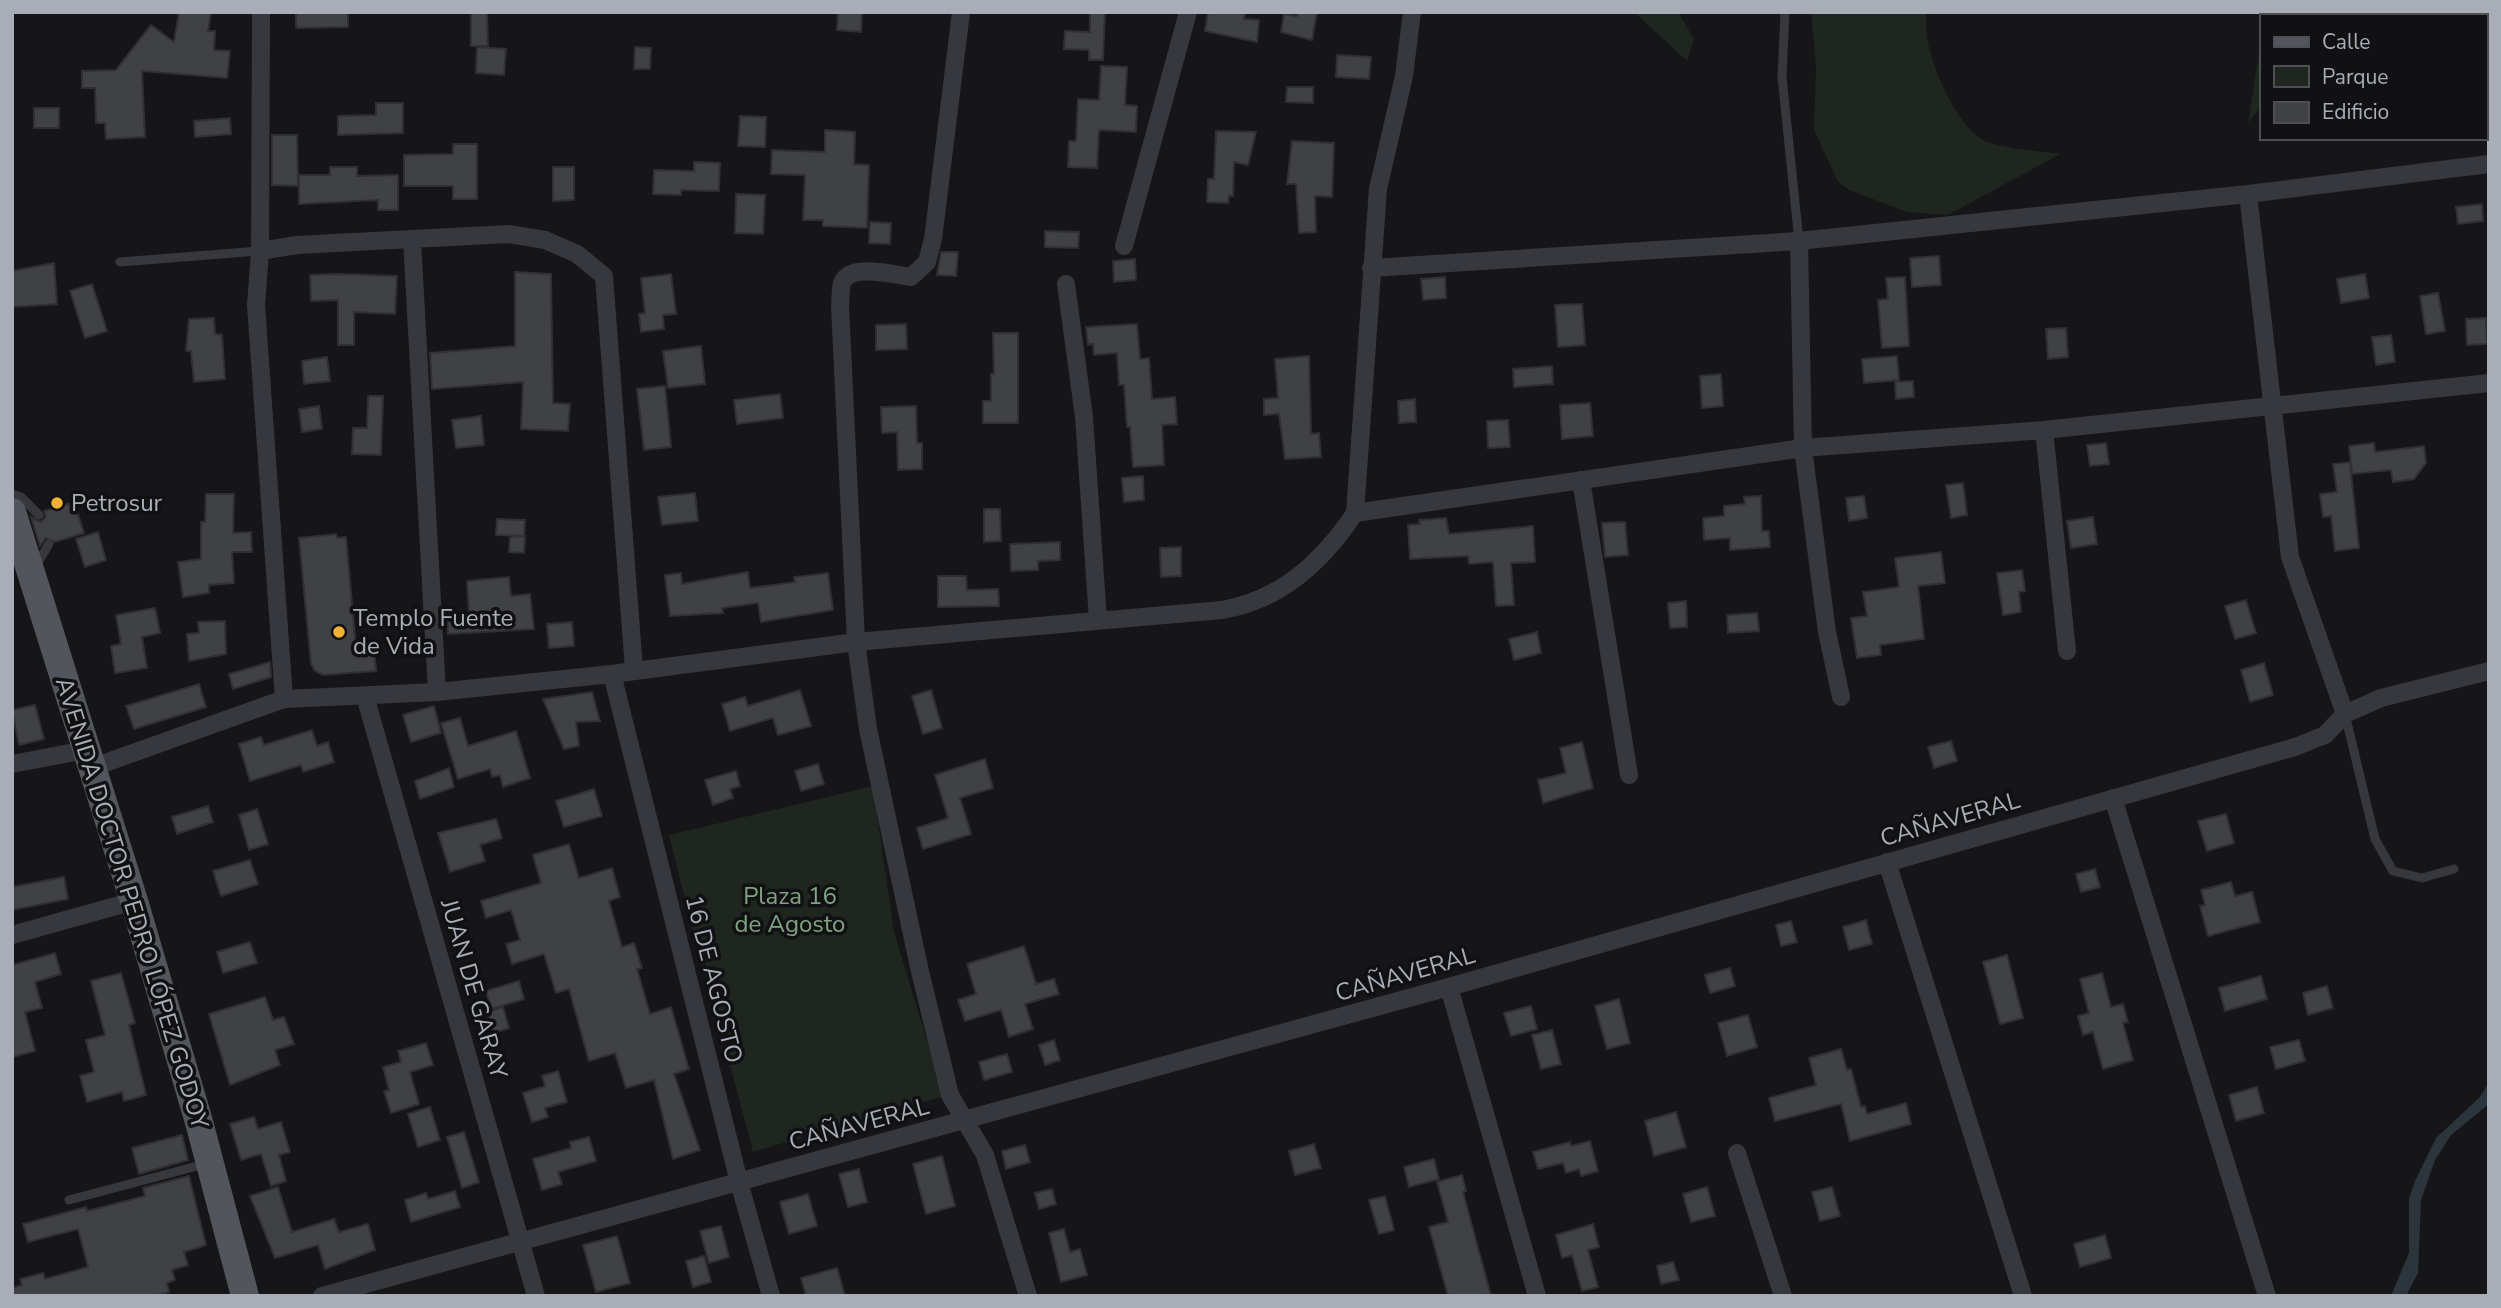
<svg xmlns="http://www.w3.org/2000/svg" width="2501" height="1308" viewBox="0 0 2501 1308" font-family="'Nunito Sans',sans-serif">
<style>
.green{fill:#1e261f}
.water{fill:#2c353c}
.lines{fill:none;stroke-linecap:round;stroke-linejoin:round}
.stream{stroke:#2c353c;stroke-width:6}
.building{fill:#404145;stroke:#303034;stroke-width:2}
.service{stroke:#37383d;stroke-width:9}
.minor{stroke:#37383d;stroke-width:18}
.primary{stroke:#53555c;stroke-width:28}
.poi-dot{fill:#f2b134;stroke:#111113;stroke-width:2.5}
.labels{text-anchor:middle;stroke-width:7;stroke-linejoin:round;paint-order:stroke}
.poi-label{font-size:24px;fill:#a8adb8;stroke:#111113;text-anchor:start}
.street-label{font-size:24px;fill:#a8adb8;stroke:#111113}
.park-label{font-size:24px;fill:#7fa381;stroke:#111113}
</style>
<rect width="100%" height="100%" fill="#161618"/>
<path class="green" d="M1634,12H1678L1694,39L1687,61Z
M1811,12H1927C1919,44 1954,126 1985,141C2003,149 2040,151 2060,154L1948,215L1907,212L1849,190L1838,182L1814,130L1816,67Z
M2261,40V106L2248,123Z
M873,786L894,932L944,1096L753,1152C726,1046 694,941 669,835Z"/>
<path class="water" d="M2489,1082V1104L2451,1135L2435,1160L2421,1200L2418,1273L2406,1296H2391L2409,1253V1198L2415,1181L2436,1138L2480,1097Z"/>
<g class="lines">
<path class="stream" d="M2330,16L2332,12"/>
</g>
<path class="building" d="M179,12H211L208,31H215L214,50L230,51L227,78L142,71L145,137L106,139L105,123H96L95,88H82V71L116,70L151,25L174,42Z
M296,12H348V27L296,28Z
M471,12H487L488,46H471Z
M838,12H862L861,32L837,30Z
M1090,12H1105L1103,60H1089V50L1064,49L1065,31L1090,32Z
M1208,12H1235L1245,14L1244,19L1259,20L1257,42L1205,31Z
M1298,12H1317L1312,40L1281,32L1284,14L1297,16Z
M477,47L506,49L504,75L476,73Z
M635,47L651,48L650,69H634Z
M1337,55L1371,57L1369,79L1336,77Z
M1101,66L1127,67L1125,105L1137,106L1136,132L1099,130L1097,168L1068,167L1069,141H1076L1078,99L1099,100Z
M1287,87H1313V103L1286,102Z
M376,103H403V133L338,135V116L376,115Z
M34,108H59V128H34Z
M740,116L766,117L765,147L738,146Z
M230,118L231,134L195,137L194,121Z
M825,130L855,132L854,164L869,165L867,228L823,226V220H803L805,175L771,174L772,150L825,152Z
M1216,131L1256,132L1248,165L1234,162L1233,196H1229L1228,203L1207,202L1208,179H1214Z
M272,135H297L298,186L272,185Z
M1292,141L1334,143L1332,197L1315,196L1316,232L1299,233L1296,184H1287Z
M453,144H477V199H453V186H404V155L453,154Z
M694,162L720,163L719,191L681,190V195L653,194L654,170L694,171Z
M330,167H357V176L398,175V210H378V200L299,204V175H330Z
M553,167H574V200L553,201Z
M736,194L765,195L763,234L735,233Z
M2482,204L2483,221L2458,224L2456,207Z
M870,222L891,223L890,244L869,243Z
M1045,231L1079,232L1078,248L1045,247Z
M941,252H958L956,276L937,275Z
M1939,256L1941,285L1912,287L1910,258Z
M1135,259L1136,280L1114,282L1113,261Z
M54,263L57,304L12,307V271Z
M515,272L551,274L553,403L570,404L568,431L521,429L523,382L432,389L430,353L515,346Z
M339,274L397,276L395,314L354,312V345H338V300L311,301L310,275Z
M671,274L676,314L663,315L664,329L641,332L639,314L645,313L641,278Z
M2365,274L2369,298L2341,303L2337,279Z
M1445,277L1446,298L1423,300L1421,279Z
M1905,277L1909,346L1882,348L1878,300L1888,299L1886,278Z
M92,284L107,331L85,338L70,291Z
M2438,293L2445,331L2426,334L2420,296Z
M1582,304L1585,345L1558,347L1555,305Z
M214,318L215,334L222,335L225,379L194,382L191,351H186L189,319Z
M2486,318L2487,344L2467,345L2466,319Z
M906,324L907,349L876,350V325Z
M1137,324L1140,359L1149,358L1152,399L1175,397L1177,424L1162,425L1164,465L1133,467L1130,427H1127L1124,385H1119L1117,353L1094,355L1093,344L1088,345L1086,327Z
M2066,328L2068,357L2048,359L2046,329Z
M993,333H1018V423H983V401H991V374H994Z
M2391,335L2395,362L2376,365L2372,337Z
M701,346L705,384L668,388L663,351Z
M1309,356L1311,434L1319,433L1321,457L1285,459L1279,414L1264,415V399L1278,398L1275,359Z
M1897,356L1899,380L1864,383L1862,359Z
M327,357L330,381L304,384L302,361Z
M1552,366L1553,384L1514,387L1513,369Z
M1721,374L1723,406L1702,408L1700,376Z
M1913,381L1914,397L1896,399L1895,382Z
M665,386L671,447L644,450L637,389Z
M780,394L783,418L737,424L734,400Z
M368,396H383L381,455L352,454L353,428H367Z
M1415,399L1416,422L1399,423L1398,401Z
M1590,403L1593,436L1562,439L1560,405Z
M319,406L322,429L302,432L299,409Z
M916,406L917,443H922V469L898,470L897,432L882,433L881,407Z
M481,416L484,445L456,448L452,420Z
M1508,420L1510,447L1488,448L1487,421Z
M2106,443L2109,464L2090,466L2087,445Z
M2374,443L2375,452L2424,446L2426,463L2414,479L2393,482L2391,470L2352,474L2349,446Z
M2350,462L2359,548L2335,551L2331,516L2323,517L2320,494L2337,492L2333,464Z
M1143,476L1144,500L1124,502L1122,478Z
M1963,483L1967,515L1951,518L1946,485Z
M695,493L698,521L662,525L658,497Z
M206,494H234L233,533L251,532L252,552H232L234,583L209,585V593L183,597L178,562L201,559V522H205Z
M1761,496L1762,531H1769L1770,547L1730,550V538L1704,540L1703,518L1724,516V506L1745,504L1744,497Z
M1864,496L1867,518L1849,521L1846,498Z
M74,502L84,533L55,542L46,538L40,546L31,517L41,522L46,517L44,511Z
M984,509H1000L1001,541L984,542Z
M2093,517L2097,544L2071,548L2067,521Z
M1446,518L1449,534L1533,526L1535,562L1511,563L1514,605L1496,606L1493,562L1469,564L1468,556L1410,559L1408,525L1420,524L1419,520Z
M497,519L525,520L524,536L496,535Z
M1625,522L1628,555L1605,557L1602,523Z
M98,532L106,560L85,567L76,539Z
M336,534L337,538L346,537L356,648L374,646L376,671L323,675L315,671L311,664L299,538Z
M525,536L524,553L509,552L510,537Z
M1060,542V560L1038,561V570L1011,571L1010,544Z
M1181,547V576L1161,577L1160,548Z
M1941,552L1945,583L1918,586L1924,639L1880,645L1881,655L1857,658L1851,618L1867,616L1863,592L1899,587L1895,558Z
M2022,570L2025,591L2019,592L2021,612L2003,615L1997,573Z
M748,572L750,588L795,582L794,577L828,573L833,610L761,622L758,603L722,608L723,613L670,616L665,575L681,573L682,584Z
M938,576H966L967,590L998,589L999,606L938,607Z
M509,577L511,596L530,594L534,629L448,634L447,616L469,614L467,581Z
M2246,600L2256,633L2235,639L2225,606Z
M1686,601L1687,627L1670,628L1668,603Z
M155,608L160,633L142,637L147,668L115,673L111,646L121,644L116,615Z
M1757,613L1759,631L1728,633L1727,615Z
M225,621L226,654L189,661L187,634L199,633L198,622Z
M572,622L574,646L549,648L547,624Z
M1537,632L1541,653L1514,660L1509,639Z
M270,662L271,677L233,689L229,674Z
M2264,663L2273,695L2250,702L2241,670Z
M199,684L206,707L134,729L126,706Z
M800,690L811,726L778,735L773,718L730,731L722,704L745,697L748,706Z
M931,690L942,728L923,734L912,696Z
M592,692L600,721L576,722L579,746L564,749L543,699Z
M35,705L44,739L19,745L12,710Z
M434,706L441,733L411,742L403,715Z
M460,718L468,746L516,731L530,778L503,787L500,775L492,777L490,769L458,779L441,723Z
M312,730L317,746L328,742L334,762L303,772L301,765L250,781L239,744L261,737L264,745Z
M1951,741L1957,761L1934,768L1928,747Z
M1582,742L1593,788L1543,803L1538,780L1566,773L1560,748Z
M985,759L993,788L960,798L971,834L923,849L917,828L948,818L935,775Z
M818,764L824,784L801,791L795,771Z
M449,768L454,787L420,799L415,781Z
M736,771L740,786L730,789L733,798L713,805L705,780Z
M594,789L602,816L564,827L556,801Z
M208,806L213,822L177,834L172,817Z
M257,809L268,844L249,850L239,815Z
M2226,814L2234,843L2207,851L2198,821Z
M496,819L502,838L480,845L485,861L450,872L438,833Z
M569,844L579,878L612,868L620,897L609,901L622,947L634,943L642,968L637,969L650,1014L671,1007L689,1069L674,1074L700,1150L673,1159L654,1080L626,1088L615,1053L589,1061L569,989L556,993L544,954L512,964L506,944L520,940L511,910L486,918L481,901L541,883L533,855Z
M250,860L258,884L221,896L213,871Z
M2095,869L2100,887L2081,892L2076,874Z
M64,877L68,899L12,910V887Z
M2231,882L2235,896L2252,892L2260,922L2208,936L2200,906L2205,905L2201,890Z
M1866,920L1872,944L1849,950L1843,927Z
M1791,921L1797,942L1781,946L1776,925Z
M250,942L257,963L223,973L217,952Z
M1024,946L1036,984L1054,979L1059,994L1025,1004L1033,1029L1009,1037L1001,1010L965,1021L958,1000L976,994L967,964Z
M55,953L61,974L35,982L42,1008L25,1012L35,1051L12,1057V965Z
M2007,955L2023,1018L2000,1024L1983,962Z
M1730,968L1735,986L1710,993L1705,975Z
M121,973L135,1023L129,1025L146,1095L124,1101L122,1092L87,1102L80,1076L94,1072L86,1040L105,1035L91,981Z
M2102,973L2111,1007L2123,1004L2128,1022L2123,1023L2133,1060L2103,1069L2093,1032L2083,1035L2078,1016L2089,1013L2080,979Z
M2261,976L2267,999L2225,1011L2219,988Z
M519,981L524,999L491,1009L486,991Z
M2327,986L2333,1008L2308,1015L2303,993Z
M265,997L273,1020L284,1017L294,1044L275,1050L280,1065L230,1085L209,1014Z
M1619,999L1630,1043L1607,1049L1595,1006Z
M1531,1006L1537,1029L1511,1036L1504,1013Z
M503,1007L509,1028L494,1033L487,1012Z
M1748,1015L1757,1047L1727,1056L1718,1023Z
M1552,1030L1561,1064L1541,1069L1532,1035Z
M1054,1040L1060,1060L1045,1065L1039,1045Z
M2299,1040L2305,1061L2276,1069L2270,1047Z
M426,1043L433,1065L410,1072L419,1104L391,1113L384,1091L389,1090L383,1067L401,1062L398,1051Z
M1841,1049L1847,1070L1851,1069L1861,1107L1865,1106L1867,1114L1906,1103L1911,1124L1850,1141L1841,1104L1775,1121L1769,1098L1816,1085L1809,1058Z
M1007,1054L1012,1072L984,1080L979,1062Z
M558,1071L567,1102L545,1108L548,1117L532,1122L523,1093L545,1086L542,1076Z
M2257,1087L2264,1113L2236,1121L2229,1095Z
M430,1107L440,1140L418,1147L408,1114Z
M1676,1112L1686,1147L1654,1156L1645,1121Z
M254,1117L258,1129L281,1122L290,1152L279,1155L286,1181L271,1186L261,1154L241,1160L230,1124Z
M464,1132L479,1182L462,1188L447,1137Z
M182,1135L188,1160L139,1174L132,1148Z
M589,1137L596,1161L558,1172L562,1184L542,1190L533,1159L571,1148L570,1142Z
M1590,1141L1598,1171L1581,1176L1579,1169L1566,1173L1563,1163L1538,1169L1533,1152L1570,1142L1571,1146Z
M1314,1144L1321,1168L1295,1175L1289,1151Z
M1025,1145L1030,1162L1006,1169L1002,1151Z
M942,1156L955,1206L926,1214L913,1164Z
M1434,1159L1439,1179L1409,1187L1404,1167Z
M859,1169L867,1202L848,1207L839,1174Z
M1462,1175L1466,1191L1463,1192L1491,1296H1448L1429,1227L1448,1222L1437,1182Z
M189,1176L206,1245L184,1252L188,1265L172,1270L175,1280L167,1283L169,1292L156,1296H12V1288L22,1285L20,1279L43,1273L45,1279L88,1267L78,1229L28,1242L23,1224L86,1207L87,1211L145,1196L143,1188Z
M278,1187L292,1232L334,1219L339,1232L368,1224L375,1250L325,1269L318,1245L275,1258L250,1196Z
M1707,1187L1715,1216L1691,1222L1683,1194Z
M1832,1187L1840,1216L1820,1221L1812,1192Z
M1052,1189L1056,1204L1039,1209L1035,1193Z
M455,1191L460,1207L411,1222L405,1200L426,1193L428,1199Z
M808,1194L817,1226L789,1234L780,1202Z
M1385,1196L1394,1230L1379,1234L1369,1200Z
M1593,1224L1599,1247L1588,1250L1598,1287L1582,1291L1572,1255L1562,1258L1556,1235Z
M721,1226L729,1257L709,1263L700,1231Z
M1064,1229L1070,1252L1080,1249L1087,1275L1061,1282L1049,1233Z
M2105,1235L2111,1258L2080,1267L2074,1244Z
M617,1236L630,1283L596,1292L583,1245Z
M704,1256L711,1282L693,1287L686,1261Z
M1673,1262L1679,1280L1661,1284L1657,1266Z
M837,1268L845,1296H806L801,1278Z"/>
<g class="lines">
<path class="service" d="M1785,12L1782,77L1799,241
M120,262L260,251
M12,494L21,497L39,515
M34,569L49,544
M2345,714L2375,839L2393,871L2422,878L2454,869
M69,1200L205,1164"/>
<path class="minor" d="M261,12L260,251L256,305L284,699
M961,12L933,239L927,262L911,277C895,275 850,262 842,283C840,289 841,299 840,306L856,642L868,729L919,967L950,1095L985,1155L1028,1296
M2248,194L2290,557L2345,714
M412,240L437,692
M1799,241L1803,448L1827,632L1841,697
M1124,246L1188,12
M260,251L297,245L508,234L545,240L577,254L604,276L634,669
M1371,268L1799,241L2248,194L2489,164
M1066,284L1084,417L1098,620
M2044,430L2067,651
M1581,480L1629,775
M1355,513L1803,448L2044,430L2489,383
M612,674L739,1182L771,1296
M365,696L536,1296
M12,764L85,750
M91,768L284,699L437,692L612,674L856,642L1222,610C1281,600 1322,562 1355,513L1378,189L1404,76L1412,12
M2113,798L2267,1296
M1887,862L2023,1296
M12,935L134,901
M1449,987L1537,1296
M1737,1153L1783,1296
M322,1296L1449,987L2295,747L2325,735L2345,714L2381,698L2489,671"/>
<path class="primary" d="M12,512L134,901L199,1122L245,1296"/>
</g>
<g class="poi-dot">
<circle cx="57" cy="503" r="7"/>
<circle cx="339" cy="632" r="7"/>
</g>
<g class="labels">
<g class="poi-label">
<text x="71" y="511">Petrosur</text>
<text x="353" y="626">Templo Fuente<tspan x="353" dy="28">de Vida</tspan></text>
</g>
<g class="street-label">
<text transform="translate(1950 819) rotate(-16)" y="8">CAÑAVERAL</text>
<text transform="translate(132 903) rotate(73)" y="8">AVENIDA DOCTOR PEDRO LÓPEZ GODOY</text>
<text transform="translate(1405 974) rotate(-16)" y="8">CAÑAVERAL</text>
<text transform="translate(714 979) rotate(76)" y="8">16 DE AGOSTO</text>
<text transform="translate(474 989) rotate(74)" y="8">JUAN DE GARAY</text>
<text transform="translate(859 1124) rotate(-15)" y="8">CAÑAVERAL</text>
</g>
<g class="park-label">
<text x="790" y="904">Plaza 16<tspan x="790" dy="28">de Agosto</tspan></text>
</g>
</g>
<rect width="2501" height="1308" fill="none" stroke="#a8adb8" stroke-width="28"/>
<rect x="2260" y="14" width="228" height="126" fill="#111113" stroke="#4d4f55" stroke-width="2"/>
<rect x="2274" y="37" width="35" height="10" fill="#53555c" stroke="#4d4f55" stroke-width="2"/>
<text x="2322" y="49" font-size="21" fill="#a8adb8">Calle</text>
<rect x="2274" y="66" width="35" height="21" fill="#1e261f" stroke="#4d4f55" stroke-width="2"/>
<text x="2322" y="84" font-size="21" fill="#a8adb8">Parque</text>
<rect x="2274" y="102" width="35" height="21" fill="#404145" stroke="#4d4f55" stroke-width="2"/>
<text x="2322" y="119" font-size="21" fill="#a8adb8">Edificio</text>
</svg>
